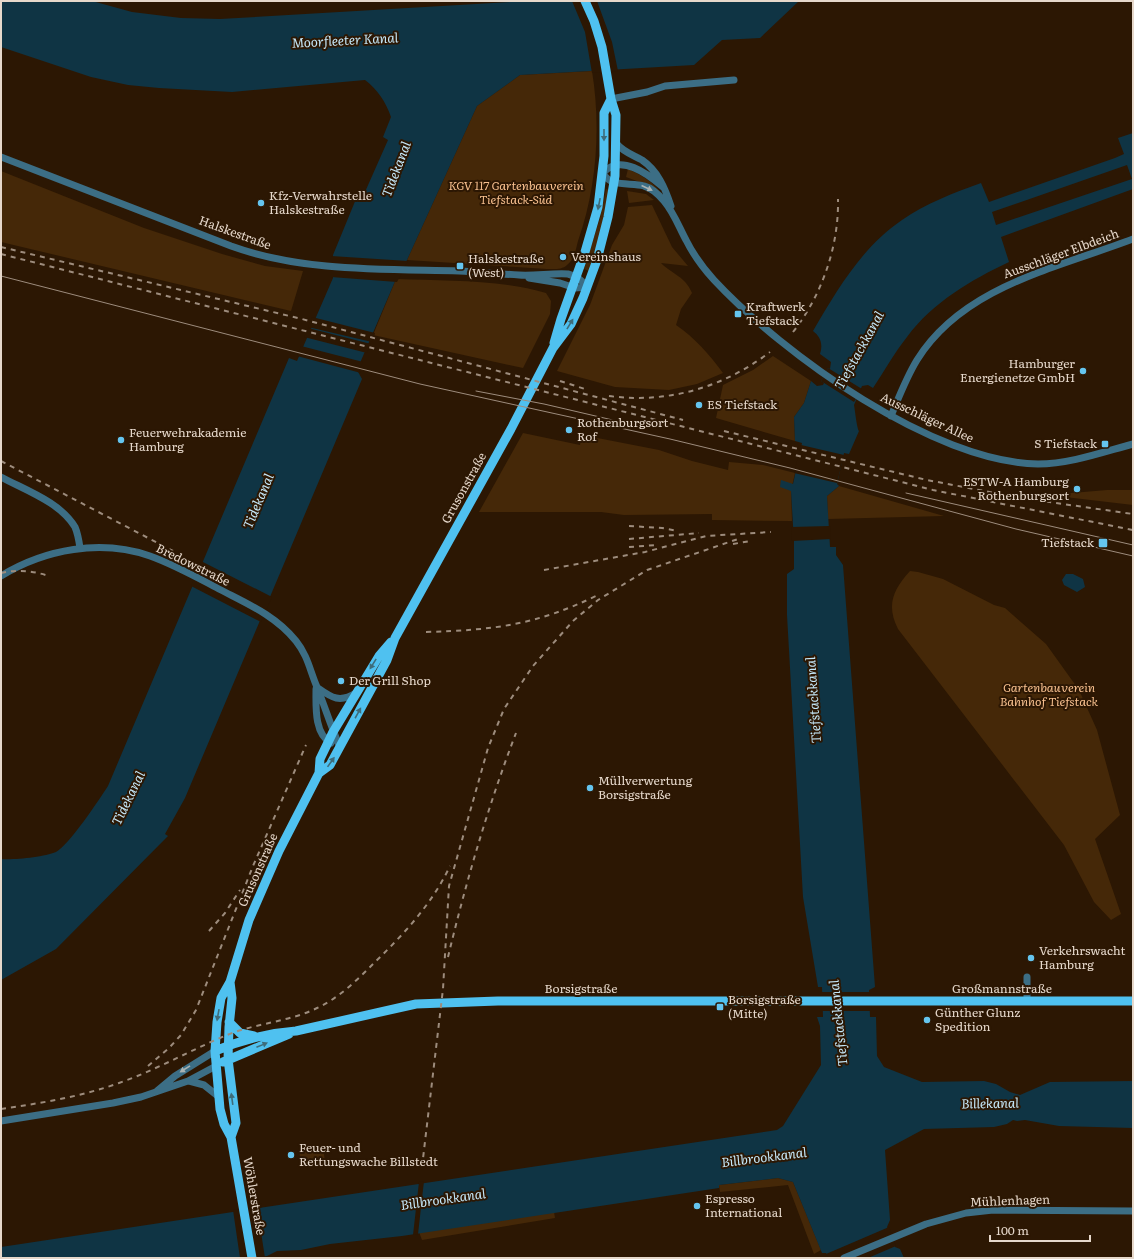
<svg xmlns="http://www.w3.org/2000/svg" width="1134" height="1259" viewBox="0 0 1134 1259" font-family="Literata,serif">
<style>
.green{fill:#452808}
.water{fill:#0f3444;fill-rule:evenodd}
.pier{fill:#2c1703}
.lines{fill:none;stroke-linecap:round;stroke-linejoin:round}
.minor{stroke:#3c6e85;stroke-width:7}
.major{stroke:#4fc1f0;stroke-width:9}
.tram{stroke:#9d8c7d;stroke-width:1}
.rail{stroke:#9d8c7d;stroke-width:2;stroke-dasharray:5 5;stroke-linecap:butt}
.oneway{fill:#3e6c7a}
.oneway2{fill:#aab3b2}
.poi-dot{fill:#65c5ef;stroke:#2c1703;stroke-width:1.5}
.labels{text-anchor:middle;stroke-width:4;stroke-linejoin:round;paint-order:stroke}
.park-label{font-size:12px;font-style:italic;fill:#f8c08f;stroke:#2c1703}
.poi-label{font-size:12px;fill:#e6d8cb;stroke:#2c1703;text-anchor:start}
.street-label{font-size:12px;fill:#e6d8cb;stroke:#2c1703}
.water-label{font-size:13px;font-style:italic;fill:#c5e9fb;stroke:#2c1703}
</style>
<rect width="100%" height="100%" fill="#2c1703"/>
<path class="green" d="M592,71C601,126 597,187 578,241C576,249 574,260 567,265C562,270 554,269 547,269L407,260L477,106L520,75Z
M628,169C641,175 652,181 661,193L653,187L626,177Z
M1,171L144,228L222,254L265,266L303,271L291,311L1,242Z
M606,189L609,190L600,235L589,271L584,269L600,218Z
M627,191L646,194L654,200L629,203Z
M652,205L672,247L688,266L661,263C673,275 685,276 692,293L681,309L676,325C695,338 709,354 723,373L697,384L669,390L615,387L557,371L590,305L612,245L624,225L628,207Z
M396,279C445,281 498,279 546,293L551,301L550,314L523,368L373,335Z
M773,356L811,381L804,403L794,417L795,441L716,418L723,385L753,370Z
M523,433L580,445L582,435L659,450L692,461L728,470L729,462L763,465L795,473L791,491L792,521L712,520V514L624,515L601,512H479Z
M839,486L944,516L828,519L827,496Z
M1107,490H1133V505L1048,495Z
M910,571L918,572L943,579L994,605L1005,608L1046,644L1079,690L1097,730L1120,815L1095,839L1121,914L1111,920L1094,902L1064,845L898,629C886,605 893,590 910,571Z
M323,1146L325,1162L301,1165L299,1149Z
M778,1178L793,1182L821,1250L814,1254L788,1185L720,1192L719,1185Z
M554,1212L555,1218L422,1240L419,1232Z"/>
<path class="water" d="M1,1H92L132,12L181,18L220,19L525,1H799L760,38L722,40L694,65L520,75L477,106L407,260L396,279L357,370L362,379L185,798L165,834L168,836L56,949L1,980V859C15,860 44,857 56,852C69,845 99,800 108,786L289,358L297,361L333,278V255L356,199L361,201L388,140L383,137L391,117C386,102 377,89 365,80L232,92L159,88L128,85L91,77L1,47Z
M1133,133V189L1001,237L1009,262C971,280 933,302 907,337C894,353 884,372 873,388L868,385L862,386L854,405C855,410 857,429 859,431L849,454L844,453L837,484L839,486L827,496L830,547H836V555L843,565L875,987L869,990L870,1017H876L877,1056L884,1067L922,1082L984,1081L996,1084L1010,1092L1020,1095L1050,1082L1133,1081V1128L1059,1126L1025,1120L1017,1121L1013,1120L1007,1124L994,1127L924,1129L885,1150L890,1220L887,1227L895,1247L900,1249L904,1258H829L826,1253H822L793,1182L778,1178L719,1185V1188L402,1236L330,1244L301,1250L277,1251L267,1256L254,1258H1V1247L777,1130L783,1126L821,1065L820,1026L817,1017H823L822,987H818L803,897L787,615V574L794,569V542L791,491L780,487L781,480L793,484L802,443L795,441L794,417L804,403L811,381L817,386L823,385L824,383L821,381L828,368L830,369L831,362L820,354C823,345 821,337 813,331C837,290 862,247 902,220C926,203 954,193 981,183L989,202L1115,158L1124,154L1118,138ZM1127,165L1132,179L996,225L992,212Z
M1066,574H1073L1083,579L1085,587L1077,592L1064,585L1062,580Z"/>
<path class="pier" d="M572,1H597L612,42L618,71L592,73L585,32Z
M331,256L408,261L397,282L331,277Z
M312,317L375,333L374,338L372,342L308,327Z
M308,328L371,344L367,353L304,337Z
M301,346L363,362L359,370L361,373L297,356Z
M828,368L862,389L854,402L821,381Z
M801,445L844,455L837,483L794,473Z
M830,526L831,539L792,541L791,527Z
M201,561L272,597L261,622L191,586Z
M822,992H870V1011H822Z
M424,1181L418,1234L413,1235L419,1182Z
M257,1206L265,1258H240L233,1210Z
M889,1227L896,1246L868,1258H828L826,1254Z"/>
<g class="lines">
<path class="minor" d="M611,99L647,92L665,86L734,80
M616,143C623,152 633,155 642,160C658,171 665,188 671,206
M1,157L231,246C303,272 383,269 459,271C479,272 499,274 519,275C535,276 552,273 568,274C576,276 582,280 587,287
M663,187C648,174 620,153 603,173C610,188 631,182 644,186C652,188 659,195 664,201C674,213 679,227 686,240C693,254 703,268 714,280C784,355 933,462 1038,464C1070,464 1103,452 1133,444
M529,278L560,283L575,288L587,287
M891,416C899,397 906,378 917,360C963,286 1057,268 1133,239
M1,477C25,490 60,502 75,527C78,534 79,541 80,548
M1,576C45,549 101,539 150,556C175,565 198,578 221,590C248,604 276,616 296,641C308,656 310,671 317,687C325,707 331,727 340,747
M318,688C332,698 340,703 356,693
M316,689C316,706 314,734 331,743
M1027,1001V977
M189,1081L204,1085L219,1097
M157,1091L175,1076L215,1051
M1,1121L113,1103L141,1097L188,1081L216,1066
M844,1258L926,1224L966,1213L993,1210L1133,1211"/>
<path class="major" d="M554,343L561,319L585,252L598,207L604,156V113L611,99
M319,773L330,765L387,660L395,638L511,429L553,348L571,324L583,298L597,260L608,217L615,176L616,115L611,99L602,47L594,21L585,1
M230,982L232,998L229,1027L228,1059L236,1123L231,1137
M229,1022L240,1033L254,1036
M215,1051C241,1040 268,1033 296,1031L416,1004L498,1001H1133
M223,1062L289,1034
M252,1258L231,1137L224,1124L220,1109L215,1051L217,1022L221,998L230,982L249,920L279,851L319,773L320,759L333,732L379,656L391,642"/>
<path class="tram" d="M1,276L420,384L670,439L790,468L1016,529L1133,556
M476,391L544,404L617,421
M906,493L1133,545"/>
<path class="rail" d="M1,247L302,319L683,420
M1,254L933,490L1133,530
M793,332C822,295 839,246 838,199
M560,381L585,389
M609,396C668,404 724,387 770,352
M724,431L927,480L1021,498L1133,514
M1,461L173,551
M629,526L662,528L678,531
M629,539L699,533
M733,544L750,541
M629,547L657,545
M544,570L645,552L706,536L771,532
M1,573C18,569 33,571 49,576
M426,632C495,630 536,625 598,595
M209,931L225,913L240,890
M448,957C466,882 488,806 516,733
M148,1066L169,1048L181,1035L196,1010L253,866L306,745
M1,1109C41,1103 80,1097 119,1083C156,1070 191,1050 227,1035C256,1023 289,1022 317,1008C339,998 357,980 374,963C404,934 432,904 450,866
M422,1167L443,989L449,886L488,748L504,709L533,666L573,621L598,600L647,570L741,538"/>
</g>
<defs><path id="oneway-solid" d="M-6-.8H1V-3.2L6.5 0L1 3.2V.8H-6Z"/></defs>
<g class="oneway">
<use href="#oneway-solid" transform="translate(604 135) rotate(90)"/>
<use href="#oneway-solid" transform="translate(599 204) rotate(101)"/>
<use href="#oneway-solid" transform="translate(570 324) rotate(-59)"/>
<use href="#oneway-solid" transform="translate(373 664) rotate(122)"/>
<use href="#oneway-solid" transform="translate(358 713) rotate(-61)"/>
<use href="#oneway-solid" transform="translate(331 762) rotate(-55)"/>
<use href="#oneway-solid" transform="translate(218 1015) rotate(100)"/>
<use href="#oneway-solid" transform="translate(262 1045) rotate(-22)"/>
<use href="#oneway-solid" transform="translate(232 1099) rotate(-98)"/>
</g>
<g class="oneway2">
<use href="#oneway-solid" transform="translate(647 188) rotate(25)"/>
<use href="#oneway-solid" transform="translate(185 1069) rotate(148)"/>
</g>
<g class="poi-dot">
<circle cx="261" cy="203" r="4"/>
<circle cx="563" cy="257" r="4"/>
<rect x="456" y="262" width="8" height="8" rx="2"/>
<rect x="734" y="310" width="8" height="8" rx="2"/>
<circle cx="1083" cy="371" r="4"/>
<circle cx="699" cy="405" r="4"/>
<circle cx="569" cy="430" r="4"/>
<circle cx="121" cy="440" r="4"/>
<rect x="1101" y="440" width="8" height="8" rx="2"/>
<circle cx="1077" cy="489" r="4"/>
<rect x="1098" y="538" width="10" height="10" rx="2"/>
<circle cx="341" cy="681" r="4"/>
<circle cx="590" cy="788" r="4"/>
<circle cx="1031" cy="958" r="4"/>
<rect x="716" y="1003" width="8" height="8" rx="2"/>
<circle cx="927" cy="1020" r="4"/>
<circle cx="291" cy="1155" r="4"/>
<circle cx="697" cy="1206" r="4"/>
</g>
<g class="labels">
<g class="park-label">
<text x="516" y="190">KGV 117 Gartenbauverein<tspan x="516" dy="14">Tiefstack-Süd</tspan></text>
<text x="1049" y="692">Gartenbauverein<tspan x="1049" dy="14">Bahnhof Tiefstack</tspan></text>
</g>
<g class="poi-label">
<text x="269" y="200">Kfz-Verwahrstelle<tspan x="269" dy="14">Halskestraße</tspan></text>
<text x="571" y="261">Vereinshaus</text>
<text x="468" y="263">Halskestraße<tspan x="468" dy="14">(West)</tspan></text>
<text x="746" y="311">Kraftwerk<tspan x="746" dy="14">Tiefstack</tspan></text>
<text x="1075" y="368" text-anchor="end">Hamburger<tspan x="1075" dy="14">Energienetze GmbH</tspan></text>
<text x="707" y="409">ES Tiefstack</text>
<text x="577" y="427">Rothenburgsort<tspan x="577" dy="14">Rof</tspan></text>
<text x="129" y="437">Feuerwehrakademie<tspan x="129" dy="14">Hamburg</tspan></text>
<text x="1097" y="448" text-anchor="end">S Tiefstack</text>
<text x="1069" y="486" text-anchor="end">ESTW-A Hamburg<tspan x="1069" dy="14">Rothenburgsort</tspan></text>
<text x="1094" y="547" text-anchor="end">Tiefstack</text>
<text x="349" y="685">Der Grill Shop</text>
<text x="598" y="785">Müllverwertung<tspan x="598" dy="14">Borsigstraße</tspan></text>
<text x="1039" y="955">Verkehrswacht<tspan x="1039" dy="14">Hamburg</tspan></text>
<text x="728" y="1004">Borsigstraße<tspan x="728" dy="14">(Mitte)</tspan></text>
<text x="935" y="1017">Günther Glunz<tspan x="935" dy="14">Spedition</tspan></text>
<text x="299" y="1152">Feuer- und<tspan x="299" dy="14">Rettungswache Billstedt</tspan></text>
<text x="705" y="1203">Espresso<tspan x="705" dy="14">International</tspan></text>
</g>
<g class="street-label">
<text transform="translate(235 233) rotate(20)" y="4">Halskestraße</text>
<text transform="translate(1061 254) rotate(-20)" y="4">Ausschläger Elbdeich</text>
<text transform="translate(927 418) rotate(25)" y="4">Ausschläger Allee</text>
<text transform="translate(464 488) rotate(-61)" y="4">Grusonstraße</text>
<text transform="translate(193 565) rotate(26)" y="4">Bredowstraße</text>
<text transform="translate(258 870) rotate(-66)" y="4">Grusonstraße</text>
<text x="581" y="993">Borsigstraße</text>
<text x="1002" y="993">Großmannstraße</text>
<text transform="translate(254 1196) rotate(80)" y="4">Wöhlerstraße</text>
<text transform="translate(1010 1201) rotate(-2)" y="4">Mühlenhagen</text>
</g>
<g class="water-label">
<text transform="translate(345 40) rotate(-3)" y="5">Moorfleeter Kanal</text>
<text transform="translate(396 169) rotate(-69)" y="5">Tidekanal</text>
<text transform="translate(859 350) rotate(-61)" y="5">Tiefstackkanal</text>
<text transform="translate(258 501) rotate(-67)" y="5">Tidekanal</text>
<text transform="translate(813 700) rotate(-94)" y="5">Tiefstackkanal</text>
<text transform="translate(128 798) rotate(-64)" y="5">Tidekanal</text>
<text transform="translate(838 1023) rotate(-96)" y="5">Tiefstackkanal</text>
<text transform="translate(990 1103) rotate(-1)" y="5">Billekanal</text>
<text transform="translate(764 1157) rotate(-7)" y="5">Billbrookkanal</text>
<text transform="translate(443 1199) rotate(-8)" y="5">Billbrookkanal</text>
</g>
</g>
<rect width="1134" height="1259" fill="none" stroke="#e6d8cb" stroke-width="4"/>
<path d="M990 1235v6h100v-6" fill="none" stroke="#e6d8cb" stroke-width="2"/>
<text x="996" y="1235" font-size="12" fill="#e6d8cb" stroke="#2c1703" stroke-width="3" paint-order="stroke">100 m</text>
</svg>
